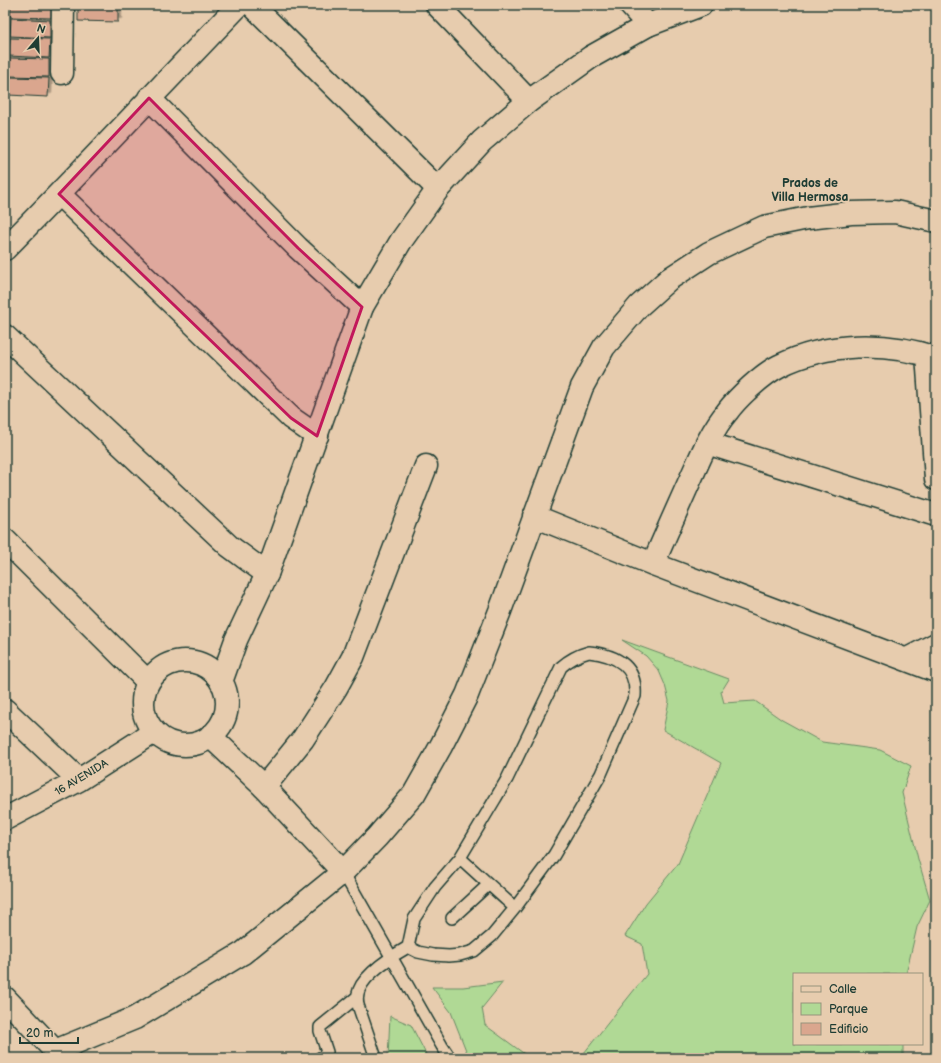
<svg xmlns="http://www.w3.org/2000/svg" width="941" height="1063" viewBox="0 0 941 1063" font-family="'Balsamiq Sans',sans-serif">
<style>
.green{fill:#b0d995;stroke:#688b64}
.building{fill:#daa68e;stroke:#1f3d34;filter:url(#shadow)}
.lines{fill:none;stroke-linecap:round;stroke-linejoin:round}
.service-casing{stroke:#1f3d34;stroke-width:14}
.minor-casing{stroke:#1f3d34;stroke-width:25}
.tertiary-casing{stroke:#1f3d34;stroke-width:25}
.service{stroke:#e7ccae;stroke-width:11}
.minor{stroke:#e7ccae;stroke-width:22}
.tertiary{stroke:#e7ccae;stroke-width:22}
.marked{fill:#c2185b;fill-opacity:0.2;stroke:#c2185b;stroke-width:3;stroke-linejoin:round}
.labels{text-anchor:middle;stroke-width:3.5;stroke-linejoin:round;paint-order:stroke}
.street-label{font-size:11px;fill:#1f3d34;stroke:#e7ccae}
.neighbourhood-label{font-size:12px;font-weight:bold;fill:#1f3d34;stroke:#e7ccae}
</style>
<defs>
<filter id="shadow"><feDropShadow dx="3.5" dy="-3.5" stdDeviation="0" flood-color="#0004"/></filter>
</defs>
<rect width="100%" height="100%" fill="#e7ccae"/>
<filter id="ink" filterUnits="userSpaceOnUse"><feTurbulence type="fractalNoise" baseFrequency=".025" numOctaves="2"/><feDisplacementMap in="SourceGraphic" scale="8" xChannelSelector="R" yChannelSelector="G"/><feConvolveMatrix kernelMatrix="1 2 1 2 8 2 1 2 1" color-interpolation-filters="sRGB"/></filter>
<g filter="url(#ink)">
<path class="green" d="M622,640L729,679L721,692L724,703L755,701L782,720L822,742L880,750L911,766L902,793L918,859L930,900L917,927L906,974H794V1044H903V1058H580L647,974L642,944L625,936L646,903L678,864L721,763L663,730L669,701L665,685L659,671L646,656Z
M503,982L482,1008L485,1025L530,1058H469L451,1012L432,987H463Z
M390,1016L411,1025L428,1058H388Z"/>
<path class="building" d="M5,5H10L9,17H5Z
M11,5H51V18L10,17Z
M78,5H118V22L78,21Z
M5,18H9V36H5Z
M11,18L50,20V38L10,36Z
M5,38H9L8,56H5Z
M10,38L50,39L49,58L9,56Z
M5,57H8V76L5,75Z
M10,58L49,59V77L9,76Z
M5,77H8L7,95H5Z
M9,77L49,78L48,97L8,95Z"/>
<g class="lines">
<defs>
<path id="service" d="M589,652C616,655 637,666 635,696L601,774L554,855L515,908L492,936L474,951L460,955L449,956L433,955L418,952L408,947L414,919L435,887L460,858L507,779L561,667C570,659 578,655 589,652Z
M460,858L515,908
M343,872L442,1046L450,1058
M452,918L488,885
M320,1058L325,1055L327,1052L320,1031V1027L357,997
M376,1058L358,1005C357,1000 357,995 359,990C365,974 393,955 408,947"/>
<path id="minor" d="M252,5L438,189
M437,5L529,101
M630,5L648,25
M62,73L63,5
M149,98L298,248L362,307
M59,194L291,418L317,436
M5,249C84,169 161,86 239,5
M5,336L229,546L267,574
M927,355L936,479
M707,443L936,515
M534,516L653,564L936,671
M653,564C665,536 678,507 691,478C701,456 711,431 727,412C738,397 763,374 779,366C827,342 886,341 936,358
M907,659L936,644
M5,710L79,780
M264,787L303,739L336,688L353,657L426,466
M5,819L79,780L154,732
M343,872L377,837L414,794L441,746L467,695L500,611L582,387L604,347L639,306L669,279L709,253L764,227L808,218L851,213L895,212L936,221"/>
<path id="tertiary" d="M5,540L148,682
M143 703a42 42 0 1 1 84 0a42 42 0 1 1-84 0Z
M221,682L236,640L267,574L362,307L401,241L438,189L482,141L529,101L591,57L648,25L701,5
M5,998L55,1051L135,1018L243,953L343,872L264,787L210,736"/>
</defs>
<use href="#service" class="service-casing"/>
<use href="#minor" class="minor-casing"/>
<use href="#tertiary" class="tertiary-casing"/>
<use href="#service" class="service"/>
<use href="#minor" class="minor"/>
<use href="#tertiary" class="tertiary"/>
</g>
</g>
<path class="marked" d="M149,98L298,248L362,307L317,436L291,418L59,194Z"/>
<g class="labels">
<g class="street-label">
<text transform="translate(81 777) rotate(-31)" y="4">16 AVENIDA</text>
</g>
<g class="neighbourhood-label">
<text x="810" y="187">Prados de<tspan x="810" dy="14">Villa Hermosa</tspan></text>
</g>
</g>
<rect width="941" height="1063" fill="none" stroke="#e7ccae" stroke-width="20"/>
<rect x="10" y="10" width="921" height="1043" fill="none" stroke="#1f3d34" stroke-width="1.5" filter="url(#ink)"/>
<rect x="793" y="973" width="130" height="72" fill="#e7ccae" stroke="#97937d"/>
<rect x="801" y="986" width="20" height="6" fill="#e7ccae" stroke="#97937d"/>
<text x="829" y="993" font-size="12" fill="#1f3d34">Calle</text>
<rect x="801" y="1003" width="20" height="12" fill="#b0d995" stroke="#97937d"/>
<text x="829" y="1013" font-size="12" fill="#1f3d34">Parque</text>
<rect x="801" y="1023" width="20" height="12" fill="#daa68e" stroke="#97937d"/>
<text x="829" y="1033" font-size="12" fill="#1f3d34">Edificio</text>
<g transform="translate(38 38) rotate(19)" stroke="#e7ccae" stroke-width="3" paint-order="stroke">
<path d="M0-3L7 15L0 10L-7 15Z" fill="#1f3d34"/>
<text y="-6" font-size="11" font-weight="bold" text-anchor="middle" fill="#1f3d34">N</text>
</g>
<path d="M20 1037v6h58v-6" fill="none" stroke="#1f3d34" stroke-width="2"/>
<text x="26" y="1037" font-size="12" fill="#1f3d34" stroke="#e7ccae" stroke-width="3" paint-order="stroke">20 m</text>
</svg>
